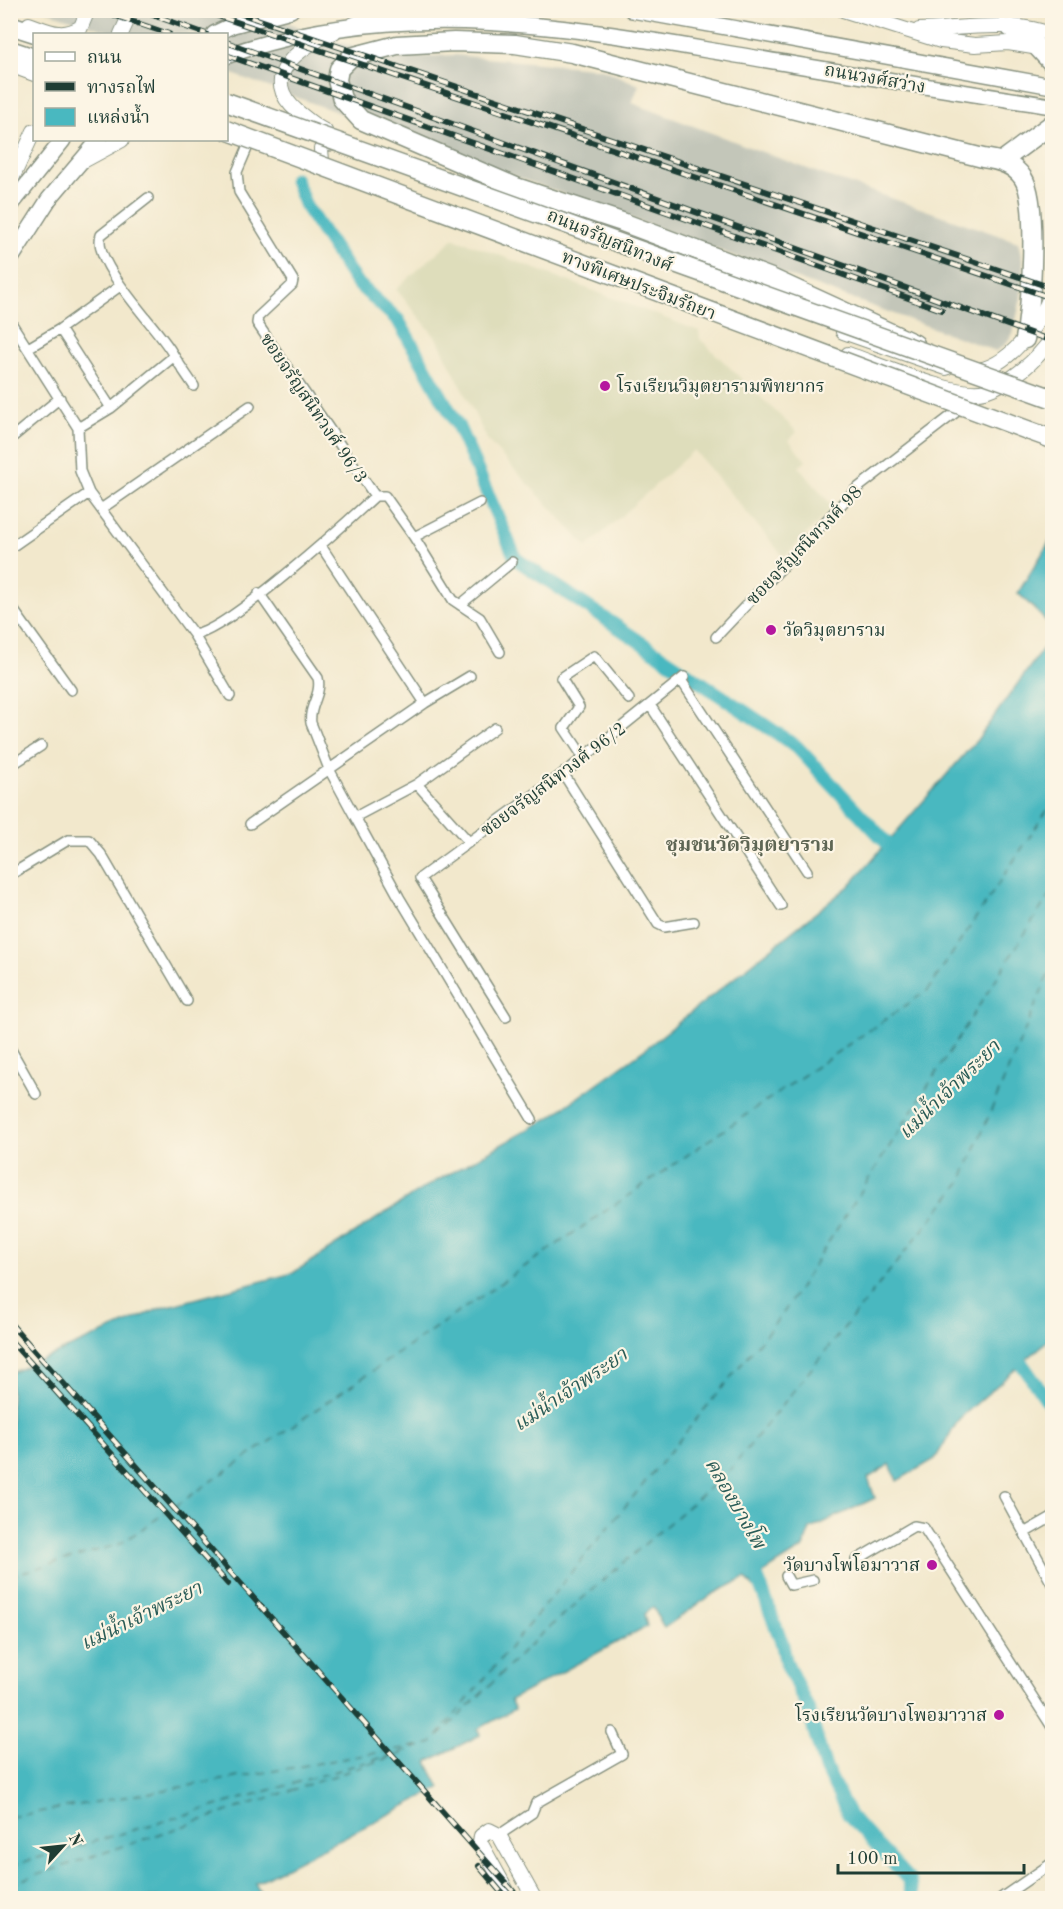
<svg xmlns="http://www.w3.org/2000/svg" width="1063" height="1909" viewBox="0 0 1063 1909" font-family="'Old Standard TT','Noto Serif Thai',serif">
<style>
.built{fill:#deddbb}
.industrial{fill:#c3c6b9}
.water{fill:#49b8c0;stroke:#347a7a;stroke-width:1.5}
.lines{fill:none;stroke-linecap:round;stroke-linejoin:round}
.canal{stroke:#49b8c0;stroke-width:14}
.ferry{stroke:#2a5c57;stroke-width:1.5;stroke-dasharray:8 6;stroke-linecap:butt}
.street-casing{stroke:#889280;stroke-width:12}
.secondary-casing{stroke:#889280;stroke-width:16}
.primary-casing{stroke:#889280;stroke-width:18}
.highway-casing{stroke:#889280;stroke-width:21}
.street{stroke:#fff;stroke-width:9}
.secondary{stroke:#fff;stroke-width:14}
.primary{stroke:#fff;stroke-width:15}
.highway{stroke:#fff;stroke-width:18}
.rail-casing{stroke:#1f3d34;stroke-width:6}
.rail{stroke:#fcf5e5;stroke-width:4;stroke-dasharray:11;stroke-linecap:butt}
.highway-bridge-casing{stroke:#889280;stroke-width:21;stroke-linecap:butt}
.highway-bridge{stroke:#fff;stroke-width:18}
.poi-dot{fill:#b5179e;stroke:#fcf5e5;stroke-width:2}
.labels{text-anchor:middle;stroke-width:4.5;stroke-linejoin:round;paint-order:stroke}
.street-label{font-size:18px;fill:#1f3d34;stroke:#fcf5e5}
.poi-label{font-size:18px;fill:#1f3d34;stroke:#fcf5e5;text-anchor:start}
.neighbourhood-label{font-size:20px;font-weight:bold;fill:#5e6654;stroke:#fcf5e5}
.water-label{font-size:20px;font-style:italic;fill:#2a5c57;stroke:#fcf5e5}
</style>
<rect width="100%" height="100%" fill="#fcf5e5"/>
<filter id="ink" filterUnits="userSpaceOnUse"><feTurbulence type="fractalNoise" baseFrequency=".0167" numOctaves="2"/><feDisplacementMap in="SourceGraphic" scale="12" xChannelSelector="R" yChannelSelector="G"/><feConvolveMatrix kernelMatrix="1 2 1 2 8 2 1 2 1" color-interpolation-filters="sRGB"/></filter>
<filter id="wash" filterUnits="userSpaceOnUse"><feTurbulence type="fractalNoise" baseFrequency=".008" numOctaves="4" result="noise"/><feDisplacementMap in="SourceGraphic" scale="24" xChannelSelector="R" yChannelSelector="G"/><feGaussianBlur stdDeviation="1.35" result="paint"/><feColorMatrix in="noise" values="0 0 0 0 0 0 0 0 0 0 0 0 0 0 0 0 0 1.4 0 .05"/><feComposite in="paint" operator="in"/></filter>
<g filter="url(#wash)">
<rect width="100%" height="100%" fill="#f2e8cc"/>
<path class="built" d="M454,238L699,331L700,339L797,432L789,440L806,461L799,467L833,507L784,557L694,450L587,547L488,441L438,340L396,289Z"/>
<path class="industrial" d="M1052,10V17L1024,12L957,15L910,11Z
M46,11H255L387,59L454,55L602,69L639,85L632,103L824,175L1018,242L1023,263L1021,298L1013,332L1006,344L996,351L227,72L226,34H116Z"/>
<path class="water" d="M1052,538V627L1018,593Z
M1052,636V1337L959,1419L935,1459L897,1481L890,1464L868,1478L875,1498L810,1529L803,1548L757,1577L756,1589L745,1578L713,1594L664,1628L653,1607L644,1614L647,1626L510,1700L515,1709L478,1729L480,1735L427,1762L440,1788L255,1883L263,1898H11V1373L161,1308L293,1273L422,1189L549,1118L644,1050L849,886L977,740Z"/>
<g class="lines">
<path class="canal" d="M295,179L305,205L356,282L398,320L458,426L516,559L796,746L898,855
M1012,1350L1052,1407
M748,1561L757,1577L782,1643L786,1662L808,1709L825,1767L849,1815L909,1880L913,1898"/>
<path class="ferry" d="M10,1576L120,1544L928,990L1052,803
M439,1736L537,1638L731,1469L961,1182L1052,966
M10,1817L422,1745
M10,1866L432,1743L784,1312L1052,891
M10,1884L406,1752"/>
</g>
</g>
<g filter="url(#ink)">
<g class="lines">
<defs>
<path id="street" d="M249,144L237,172L239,192L293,280L292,285L258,317L257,323L375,496
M148,198L101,235C91,262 157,327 171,351C178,363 186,374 194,386
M10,321L78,428L80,471L89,493L194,635L230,696
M28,348L60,329
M111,408L60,329L120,286
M78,428L111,408L173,357
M10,439L60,398
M375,496H385L414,537L453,600L480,618L500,652
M101,509L250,406
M414,537L480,503
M321,546L425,703
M10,548L89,493
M259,593L318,678C322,695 308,707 311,723L329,769L355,817L417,784L469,842
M10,605L71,690
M460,605L512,562
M194,635C227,631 345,524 375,496
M716,637L855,490L964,406
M681,680L807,871
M650,705L781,906
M584,758L564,728L579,707L561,678L594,656L629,699
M10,766L41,746
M563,773L658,924L664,927L694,922
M417,784L495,728
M355,817L399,897L532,1119
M250,824L425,703L470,676
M10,875L68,840H89L101,854L187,1001
M506,1017L420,878L572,767L684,677
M10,1048L36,1094
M1004,1496L1052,1584
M1024,1533L1052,1517
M856,1560L914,1526L924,1528L1052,1727
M786,1576L791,1585L813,1580
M499,1835L532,1813L536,1803L622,1754L612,1732
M1001,1898L1052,1863"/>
<path id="secondary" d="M843,10L941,41L975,45L1008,43L1039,48
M29,24C49,31 62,39 81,27
M352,25L383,12
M919,30C958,29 1016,19 1052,35
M78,34L88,10
M121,34L132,10
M10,65L34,74
M325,131C314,126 307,119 298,112C256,76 300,47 334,32
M85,160L122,140
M328,170L322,161L321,149L325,144L339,143
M10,183L34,131
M843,332L946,368
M848,354C878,364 958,399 985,391C1011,383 1037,360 1052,338
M971,371C1009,369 1040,324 1052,292
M511,1898L480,1842L481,1836L489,1830L499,1835L534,1898"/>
<path id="primary" d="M632,10L1052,86
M214,34L233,25L291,10
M226,56C381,0 546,22 707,50C822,69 937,89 1052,106
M10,206L63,140
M10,260L49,199L99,140"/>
<path id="highway" d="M10,25L38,34
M1011,28L1029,38L1052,63
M10,50L34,58
M1002,161L1052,124
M915,344L771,278L622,222L516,187L361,120L342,99L337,80L339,69L351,57L397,45L454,42L515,44L572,53L983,158C998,160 1014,164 1023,178C1039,202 1031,308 1025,339
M1030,431L1052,439"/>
</defs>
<use href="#street" class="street-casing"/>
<use href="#secondary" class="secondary-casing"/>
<use href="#primary" class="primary-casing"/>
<use href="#highway" class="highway-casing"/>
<use href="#street" class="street"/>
<use href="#secondary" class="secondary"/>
<use href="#primary" class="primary"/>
<use href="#highway" class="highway"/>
<defs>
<path id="rail" d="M99,10L169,34
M139,10L206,34
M201,10L1052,298
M230,10L1052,288
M226,42L1052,341
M226,55L942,310
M10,1323L519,1898
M10,1340L228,1584
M479,1866L506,1898"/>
</defs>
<use href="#rail" class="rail-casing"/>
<use href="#rail" class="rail"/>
<defs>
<path id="highway-bridge" d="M226,102L1051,398
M226,130L1030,431"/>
</defs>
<use href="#highway-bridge" class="highway-bridge-casing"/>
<use href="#highway-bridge" class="highway-bridge"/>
</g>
</g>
<g class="poi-dot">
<circle cx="605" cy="386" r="6"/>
<circle cx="771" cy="630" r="6"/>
<circle cx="932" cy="1565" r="6"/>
<circle cx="999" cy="1715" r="6"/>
</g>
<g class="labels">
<g class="street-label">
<text transform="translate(875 78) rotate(10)" y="6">ถนนวงศ์สว่าง</text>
<text transform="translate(610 240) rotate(23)" y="6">ถนนจรัญสนิทวงศ์</text>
<text transform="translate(639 285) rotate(21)" y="6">ทางพิเศษประจิมรัถยา</text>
<text transform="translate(314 408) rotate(56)" y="6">ซอยจรัญสนิทวงศ์ 96/3</text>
<text transform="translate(804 545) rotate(-46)" y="6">ซอยจรัญสนิทวงศ์ 98</text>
<text transform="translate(553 779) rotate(-37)" y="6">ซอยจรัญสนิทวงศ์ 96/2</text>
</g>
<g class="poi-label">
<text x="617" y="392">โรงเรียนวิมุตยารามพิทยากร</text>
<text x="783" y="636">วัดวิมุตยาราม</text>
<text x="920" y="1571" text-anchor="end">วัดบางโพโอมาวาส</text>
<text x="987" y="1721" text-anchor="end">โรงเรียนวัดบางโพอมาวาส</text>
</g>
<g class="neighbourhood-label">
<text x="750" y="851">ชุมชนวัดวิมุตยาราม</text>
</g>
<g class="water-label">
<text transform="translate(949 1089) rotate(-44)" y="7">แม่น้ำเจ้าพระยา</text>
<text transform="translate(570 1389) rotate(-34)" y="7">แม่น้ำเจ้าพระยา</text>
<text transform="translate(736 1503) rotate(60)" y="7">คลองบางโพ</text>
<text transform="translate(141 1615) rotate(-26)" y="7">แม่น้ำเจ้าพระยา</text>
</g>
</g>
<rect width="1063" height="1909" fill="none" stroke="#fcf5e5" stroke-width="36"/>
<rect x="33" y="33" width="195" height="108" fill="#fcf5e5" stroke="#a4ab9e" stroke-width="1.5"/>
<rect x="45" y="52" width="30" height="9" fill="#ffffff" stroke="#a4ab9e" stroke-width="1.5"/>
<text x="87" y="63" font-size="18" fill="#1f3d34">ถนน</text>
<rect x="45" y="82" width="30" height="9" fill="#1f3d34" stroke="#a4ab9e" stroke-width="1.5"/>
<text x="87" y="93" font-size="18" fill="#1f3d34">ทางรถไฟ</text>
<rect x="45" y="108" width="30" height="18" fill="#49b8c0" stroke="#a4ab9e" stroke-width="1.5"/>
<text x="87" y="123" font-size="18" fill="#1f3d34">แหล่งน้ำ</text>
<g transform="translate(63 1846) rotate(63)" stroke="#fcf5e5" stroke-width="4.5" paint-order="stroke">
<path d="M0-4.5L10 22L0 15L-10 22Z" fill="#1f3d34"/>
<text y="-9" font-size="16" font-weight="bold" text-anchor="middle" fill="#1f3d34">N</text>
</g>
<path d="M838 1864v9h186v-9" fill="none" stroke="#1f3d34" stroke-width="3"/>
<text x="847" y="1864" font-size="18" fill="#1f3d34" stroke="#fcf5e5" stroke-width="4.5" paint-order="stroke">100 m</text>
</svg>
